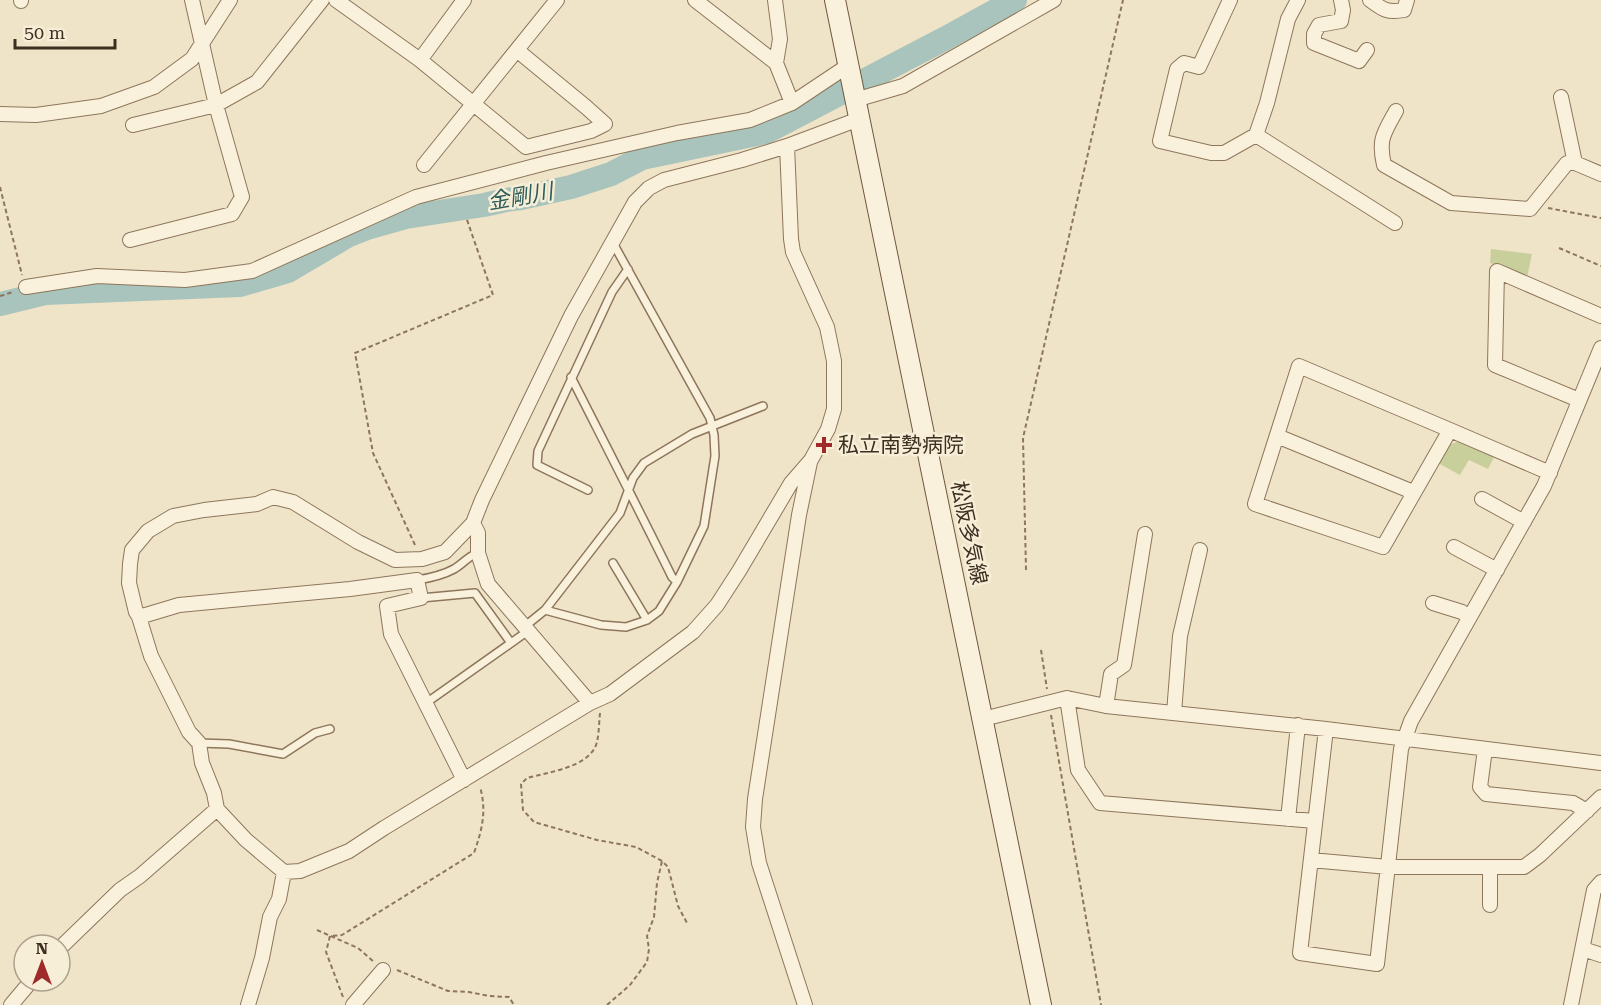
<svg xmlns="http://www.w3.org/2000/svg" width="1601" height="1005" viewBox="0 0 1601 1005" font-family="'Roboto Serif','Noto Sans JP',serif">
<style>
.green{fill:#c9cf9b}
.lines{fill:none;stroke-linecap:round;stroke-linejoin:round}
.river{stroke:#a9c4bc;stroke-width:24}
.lane-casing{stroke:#8d765c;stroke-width:10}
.street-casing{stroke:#8d765c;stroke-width:16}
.secondary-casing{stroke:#6f573f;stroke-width:22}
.path{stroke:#8d765c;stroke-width:2;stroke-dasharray:4.5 3;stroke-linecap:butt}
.lane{stroke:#faf1dc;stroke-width:7}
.street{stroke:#faf1dc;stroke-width:14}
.secondary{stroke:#faf1dc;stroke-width:20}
.poi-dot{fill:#9e2a2b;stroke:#f7eed8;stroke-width:2}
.labels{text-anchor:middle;stroke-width:5;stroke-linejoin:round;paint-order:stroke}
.poi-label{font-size:21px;fill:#3d2e20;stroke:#f7eed8;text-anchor:start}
.street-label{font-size:21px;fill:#3d2e20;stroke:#f7eed8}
.water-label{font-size:22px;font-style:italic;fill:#2f5d5a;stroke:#f7eed8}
</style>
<rect width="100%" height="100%" fill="#f0e4c8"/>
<path class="green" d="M1491,249L1532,254L1527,278L1490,263Z
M1461,440L1495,455L1488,469L1469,460L1460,475L1438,463L1447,446Z"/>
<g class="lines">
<path class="river" d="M0,304L45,293L240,285L288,271L349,235L367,228L406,217L484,205L506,200L521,198L571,187L611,174L642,158L766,132L946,38L1015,0"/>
<defs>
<path id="lane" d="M571,377C605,444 639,510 672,577L677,582
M588,490L537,465L538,451L612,292L628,269
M613,563L647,620
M417,580C430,578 443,575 454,569C463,564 468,556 478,553
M421,598L475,593L511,643
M545,610L620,513L633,478L644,463L692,434L763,406
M524,627L545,610L601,625L626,627L647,620L659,611L677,582L704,526L715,456L714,435L710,418L613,243
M426,703L528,631
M199,743L229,744L283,754L315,733L330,729"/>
<path id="street" d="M336,0L420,60L526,147L591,131L605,124L586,107L518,51
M695,0L776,63
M775,0L780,39L776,63L792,103
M1230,0L1199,67L1184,63L1177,69L1160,141L1211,153H1224L1256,135L1267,103L1288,19L1298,0
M1341,0L1343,10L1341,21L1319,25L1314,34V43L1359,61L1367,50
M1370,0C1383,10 1388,13 1404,10L1407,0
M21,1V0
M420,60L464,0
M1561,97L1575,163
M855,100L903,86L1054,0
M1396,111C1384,133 1378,139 1384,165L1451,203L1530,209L1567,163H1575L1601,174
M0,114L36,115L101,106L154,87L192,59L230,0
M133,125L216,105L257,82L322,0
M1256,135L1395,223
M787,146L791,239L793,252L827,327L834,361V409L828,429L811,460L791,483L739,571L717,605L693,632L610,694L590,703L384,828L349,851L300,871L284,872L246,840L217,809L214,793L202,763L199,743L189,732L151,656L139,617L136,612L129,583L130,564L132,550L148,531L173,516L204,510L257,504L273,497L293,502L358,542L395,560L422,559L445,552L473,523L482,500L571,316L635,202L649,188L664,180L742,160L787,146L859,119
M424,165L557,0
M130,240L232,214L242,197L216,105L192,0
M26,287L97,276L185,280L252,271L416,197L546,163L677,133L750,120L792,103L849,65
M1299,366L1450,430L1383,547L1255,504Z
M1579,400L1495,365L1497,271L1601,316
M1450,430L1550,473
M1277,436L1413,492
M1482,499L1524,522
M473,523L478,533V553L488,584L590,703
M1454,547L1497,570
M1433,603L1462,612L1469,618
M139,617L179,605L350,589L417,580L421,598L387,606L391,634L464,780
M1067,698L1078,770L1100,803L1315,821
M1106,706L1111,674L1124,665L1145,534
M1174,713L1180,636L1200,550
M983,719L1067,698L1106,706L1326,729L1601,763
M1326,729L1300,953L1377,964L1401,749L1411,721L1544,486L1601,348
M1485,749L1480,787L1486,794L1573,803L1587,811
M1288,819L1298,725
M1311,860L1388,867H1524L1540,855L1601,797
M1490,905V867
M60,948L120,890L140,876L217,809
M1583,949L1601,955
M11,1005L27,986L29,981
M248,1005L262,958L270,917L279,899L284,872
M353,1005L383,970
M805,1005L759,863L753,827L755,799L799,515L810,462
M1571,1005L1594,890L1601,882"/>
<path id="secondary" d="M835,0L1041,1005"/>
</defs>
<use href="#lane" class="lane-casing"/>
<use href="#street" class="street-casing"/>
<use href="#secondary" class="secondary-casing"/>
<path class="path" d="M0,187L22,275
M1548,208L1601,218
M1559,248L1601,266
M0,296L13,292
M415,545L373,453L355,353L493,295L466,217
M1026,570L1023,438L1123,0
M1041,650L1047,689
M600,713C599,722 599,733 597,742C591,767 549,772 527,778L521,784L523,810L534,822L597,840L636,847L662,861L668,867L678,906L687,923
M1051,715L1101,1005
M317,930L358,948L374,962
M397,970L448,991L469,992L489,996L509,997L514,1005
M343,997L326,952L330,936L342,935L474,853C482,830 487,811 480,787
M607,1005L630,985L647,962L649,949L647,936L654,917L657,883L662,861"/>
<use href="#lane" class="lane"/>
<use href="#street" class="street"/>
<use href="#secondary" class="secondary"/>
</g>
<path class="poi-dot" d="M821 436h6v6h6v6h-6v6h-6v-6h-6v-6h6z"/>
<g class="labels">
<g class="poi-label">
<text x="838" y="452">私立南勢病院</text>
</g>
<g class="street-label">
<text transform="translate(969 533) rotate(78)" y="7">松阪多気線</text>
</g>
<g class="water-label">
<text transform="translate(520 196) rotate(-10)" y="8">金剛川</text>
</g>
</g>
<g transform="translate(42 963)"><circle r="28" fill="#f7eed8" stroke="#ada18e" stroke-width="1.5"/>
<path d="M0-4.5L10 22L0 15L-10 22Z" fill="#9e2a2b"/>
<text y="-9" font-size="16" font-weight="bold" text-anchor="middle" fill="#3d2e20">N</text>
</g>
<path d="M15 39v9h100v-9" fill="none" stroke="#3d2e20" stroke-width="3"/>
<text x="24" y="39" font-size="18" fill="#3d2e20" stroke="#f7eed8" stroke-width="4.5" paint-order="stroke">50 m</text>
</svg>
